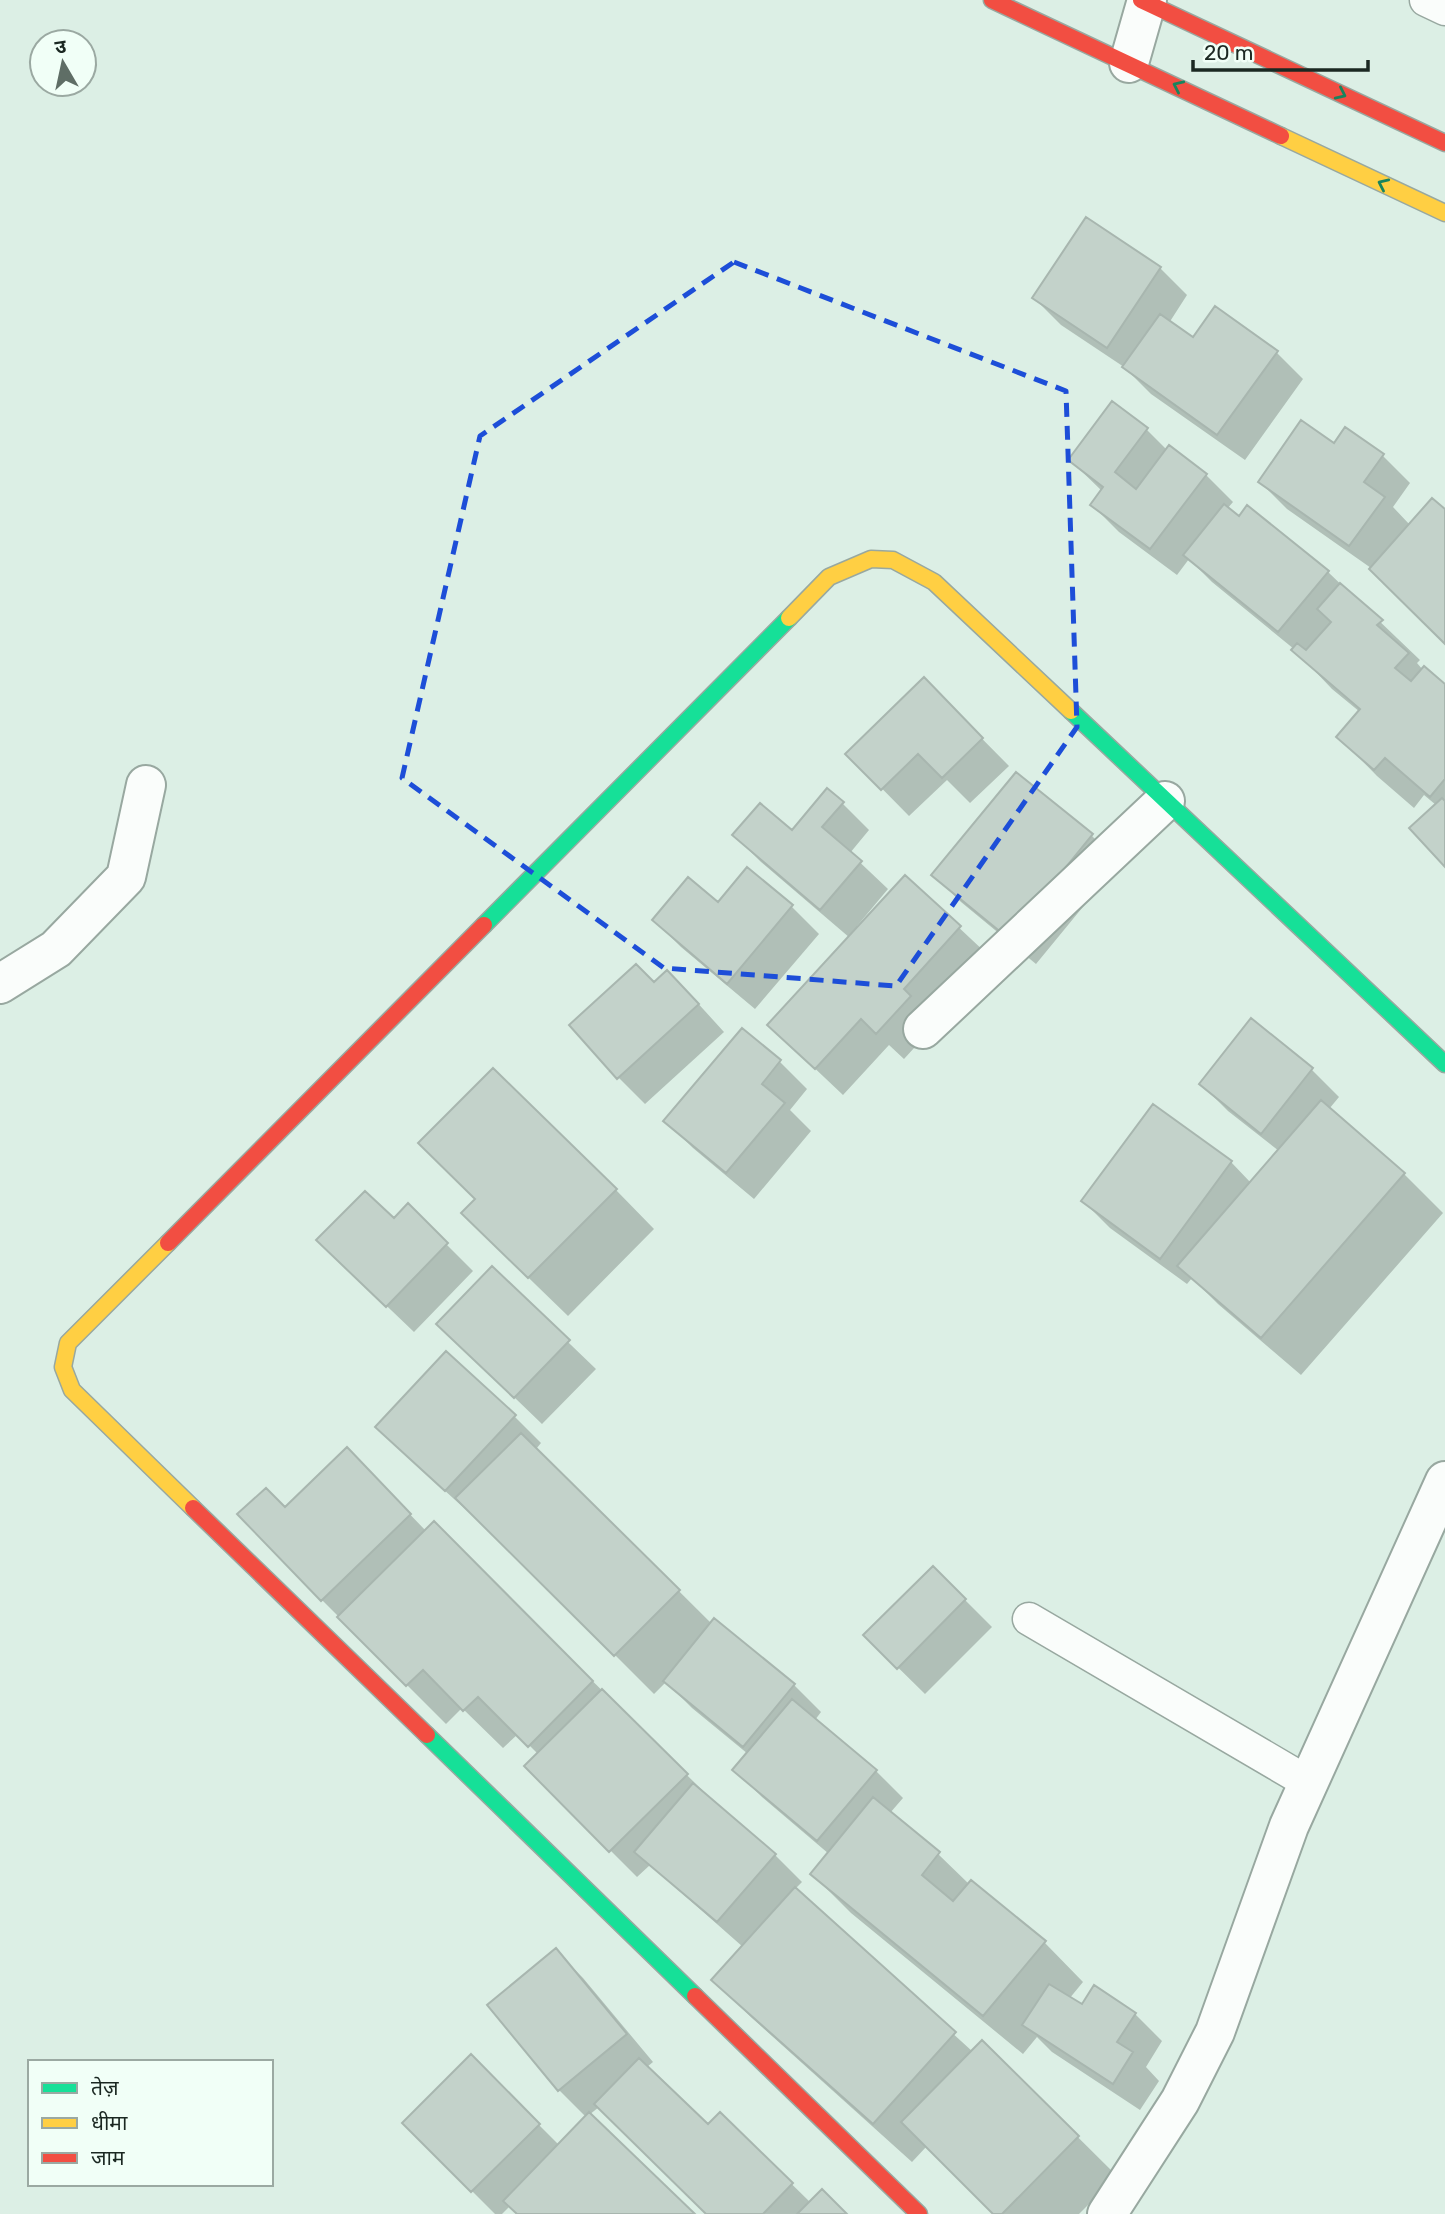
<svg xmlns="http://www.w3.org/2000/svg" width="1445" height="2214" viewBox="0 0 1445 2214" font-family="Rubik,'Noto Sans Devanagari',sans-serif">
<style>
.shadow{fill:#0003}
.building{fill:#c3d2ca;stroke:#a8b6af;stroke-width:2}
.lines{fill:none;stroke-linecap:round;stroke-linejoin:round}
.lane-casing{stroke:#98a8a0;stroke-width:35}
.street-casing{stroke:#98a8a0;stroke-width:42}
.fast-casing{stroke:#98a8a0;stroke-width:19}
.slow-casing{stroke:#98a8a0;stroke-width:19}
.jam-casing{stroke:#98a8a0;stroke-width:19}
.lane{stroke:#fafdfb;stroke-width:32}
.street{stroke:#fafdfb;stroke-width:38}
.fast{stroke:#16e098;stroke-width:16}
.slow{stroke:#ffcf43;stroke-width:16}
.jam{stroke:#f24e42;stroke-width:16}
.oneway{stroke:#18845d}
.marked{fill:none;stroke:#1d4ed8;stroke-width:5;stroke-dasharray:14 9;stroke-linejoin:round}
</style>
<rect width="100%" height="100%" fill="#dcefe5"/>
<path class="shadow" d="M1160,268L1187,295L1169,323L1194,340L1276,352L1303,379L1245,460L1151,394L1124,367L1061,325L1034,298Z
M1146,429L1168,451L1206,475L1233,502L1227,509L1328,572L1420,660L1417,663L1423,670L1445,686V865L1436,805L1424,795L1414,808L1377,776L1339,737L1360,712L1332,689L1294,649L1212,582L1189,559L1177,575L1119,532L1092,505L1102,491L1070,460Z
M1346,430L1383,456L1410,483L1393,507L1410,525L1445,512V642L1371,568L1287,509L1260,482L1334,445Z
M924,680L1009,766L970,803L947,780L909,816L848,754Z
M1016,774L1092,836L1119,863L1036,964L961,902L934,875Z
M842,803L869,830L850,853L888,889L857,926L859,928L905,877L987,954L936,1024L904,1059L889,1045L843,1095L769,1025L850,938L761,862L734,835L792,832Z
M747,870L792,907L819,934L755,1009L681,947L654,920L718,904Z
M654,984L694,999L724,1032L645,1104L618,1077Z
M1251,1021L1312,1070L1339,1097L1329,1109L1404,1174L1443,1213L1301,1375L1218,1304L1192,1278L1187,1284L1110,1228L1083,1201L1231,1162L1251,1183L1279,1151L1228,1111L1201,1084Z
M743,1031L780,1062L807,1089L790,1110L811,1131L754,1199L693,1148L666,1121Z
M616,1190L654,1229L568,1316L502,1252Z
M408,1206L473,1271L414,1332L346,1267Z
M492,1269L596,1369L542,1424L466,1351Z
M514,1416L541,1443L536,1449L712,1624L794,1685L821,1712L815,1720L876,1771L903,1798L890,1813L938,1854L969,1884L971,1882L1045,1943L1083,1982L1069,1999L1082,2007L1135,2014L1162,2041L1146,2067L1159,2081L1140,2110L1052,2052L1037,2037L1023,2054L851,1913L812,1874L829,1854L762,1797L735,1770L748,1754L692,1708L666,1682L654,1694L475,1515L473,1516L404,1454L377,1427Z
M374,1477L426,1531L434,1523L714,1802L775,1855L802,1882L795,1889L973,2052L982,2042L1117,2176L1079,2214H996L927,2146L912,2162L752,2018L713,1980L743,1947L650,1865L637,1877L526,1766L538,1754L518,1734L503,1748L462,1708L446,1724L322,1600L285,1509Z
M933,1568L992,1627L925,1694L865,1635Z
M556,1951L583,1978L653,2062L647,2067L708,2126L720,2114L811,2203L845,2214H708L599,2107L589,2115L693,2214H519L510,2206L502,2214H495L404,2123L471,2057L559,2145L586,2117L559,2090L489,2006Z"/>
<path class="building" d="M1086,217L1161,267L1107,348L1032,298Z
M1215,306L1278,351L1217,435L1122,367L1160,314L1193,337Z
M1112,401L1148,428L1115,472L1136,489L1169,445L1207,474L1150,549L1090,505L1103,487L1068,460Z
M1301,420L1334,443L1345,427L1384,454L1364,482L1385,497L1349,546L1258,482Z
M1432,498L1445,509V644L1369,569Z
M1224,504L1239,516L1247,505L1329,571L1278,632L1183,555Z
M1340,583L1383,620L1377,625L1409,653L1395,668L1411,681L1424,666L1445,684V779L1430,797L1385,758L1374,770L1336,737L1360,709L1291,650L1297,643L1306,650L1331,622L1317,609Z
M924,677L983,738L942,778L918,754L881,790L845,754Z
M1016,772L1093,834L1008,938L931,875Z
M827,788L844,802L822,827L862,861L820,910L732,835L760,803L792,830Z
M1442,798L1445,801V867L1409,828Z
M747,867L793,905L727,984L652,920L688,877L718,902Z
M905,875L961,926L904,989L911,996L876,1034L861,1019L815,1069L767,1025Z
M636,964L654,982L667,970L699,1004L617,1079L569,1025Z
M1251,1018L1313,1068L1261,1134L1199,1084Z
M742,1028L781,1060L762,1084L785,1103L726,1173L663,1121Z
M493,1068L617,1189L528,1278L461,1213L475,1199L418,1143Z
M1321,1100L1405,1173L1261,1338L1177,1266Z
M1153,1104L1232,1161L1160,1259L1081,1201Z
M365,1191L394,1218L408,1203L448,1243L386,1307L316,1240Z
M492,1266L570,1340L514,1398L436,1324Z
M446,1351L516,1415L445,1491L375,1427Z
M521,1433L680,1590L614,1656L455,1498Z
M347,1447L411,1514L321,1601L237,1514L266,1488L285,1507Z
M434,1521L593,1681L528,1747L478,1697L463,1711L423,1670L406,1686L337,1617Z
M933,1566L966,1599L897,1669L863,1635Z
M714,1618L795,1684L743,1747L663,1681Z
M602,1689L688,1774L609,1852L524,1766Z
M792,1699L877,1770L817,1841L732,1770Z
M693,1783L776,1854L717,1922L634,1852Z
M873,1797L940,1852L922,1875L953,1901L971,1880L1046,1941L983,2016L810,1874Z
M795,1887L956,2032L873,2124L711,1980Z
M556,1948L627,2034L558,2091L487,2005Z
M1049,1984L1082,2004L1094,1985L1136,2013L1117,2042L1133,2052L1113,2084L1022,2025Z
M982,2040L1079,2136L1002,2214H993L901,2122Z
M471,2054L540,2124L471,2192L402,2123Z
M639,2058L708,2124L720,2112L793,2183L763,2214H706L594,2104Z
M589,2112L695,2214H517L503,2201Z
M822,2189L847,2214H797Z"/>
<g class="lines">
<defs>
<path id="lane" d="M1426,0L1445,9
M1029,1619L1309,1783"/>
<path id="street" d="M1129,63L1147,0
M0,984L56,949L126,877L146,785
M923,1029L1165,801
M1107,2214L1180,2101L1215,2032L1289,1826L1445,1481"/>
<path id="fast" d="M1071,711L1445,1064
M484,925L789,618
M427,1735L695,1996"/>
<path id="slow" d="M1281,136L1445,213
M789,618L829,577L871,559L893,560L934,582L1071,711
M168,1243L68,1343L63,1367L72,1390L193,1508"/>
<path id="jam" d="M992,0L1281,136
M1141,0L1445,143
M168,1243L484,925
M193,1508L427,1735
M695,1996L919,2214"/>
</defs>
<use href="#lane" class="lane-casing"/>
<use href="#street" class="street-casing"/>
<use href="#fast" class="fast-casing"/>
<use href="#slow" class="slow-casing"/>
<use href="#jam" class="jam-casing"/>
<use href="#lane" class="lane"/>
<use href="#street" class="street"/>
<use href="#fast" class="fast"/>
<use href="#slow" class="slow"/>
<use href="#jam" class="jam"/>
</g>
<defs><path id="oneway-chevron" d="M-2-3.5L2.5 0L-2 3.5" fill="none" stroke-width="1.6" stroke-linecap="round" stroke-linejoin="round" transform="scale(1.75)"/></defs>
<g class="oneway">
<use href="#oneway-chevron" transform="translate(1178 86) rotate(-155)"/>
<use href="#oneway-chevron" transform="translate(1341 94) rotate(25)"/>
<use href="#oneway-chevron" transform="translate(1383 184) rotate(-155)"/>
</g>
<path class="marked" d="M734,262L1066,391L1077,727L896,986L664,968L402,778L480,436Z"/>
<rect x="28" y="2060" width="245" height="126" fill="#f1fff7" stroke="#9ba9a2" stroke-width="2"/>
<rect x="42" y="2083" width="35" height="10" fill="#16e098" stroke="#9ba9a2" stroke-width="2"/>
<text x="91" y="2095" font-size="21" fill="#1b2822">तेज़</text>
<rect x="42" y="2118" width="35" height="10" fill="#ffcf43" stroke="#9ba9a2" stroke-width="2"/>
<text x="91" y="2130" font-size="21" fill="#1b2822">धीमा</text>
<rect x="42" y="2153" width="35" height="10" fill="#f24e42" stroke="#9ba9a2" stroke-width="2"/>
<text x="91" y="2165" font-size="21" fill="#1b2822">जाम</text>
<g transform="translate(63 63) rotate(351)"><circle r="33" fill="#f1fff7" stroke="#9ba9a2" stroke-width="2"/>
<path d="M0-5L12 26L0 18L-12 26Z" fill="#5f6e66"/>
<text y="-10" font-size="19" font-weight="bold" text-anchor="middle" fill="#1b2822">उ</text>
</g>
<path d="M1193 60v10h175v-10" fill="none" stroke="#1b2822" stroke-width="3.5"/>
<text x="1204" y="60" font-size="21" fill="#1b2822" stroke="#f1fff7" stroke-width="5" paint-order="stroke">20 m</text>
</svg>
